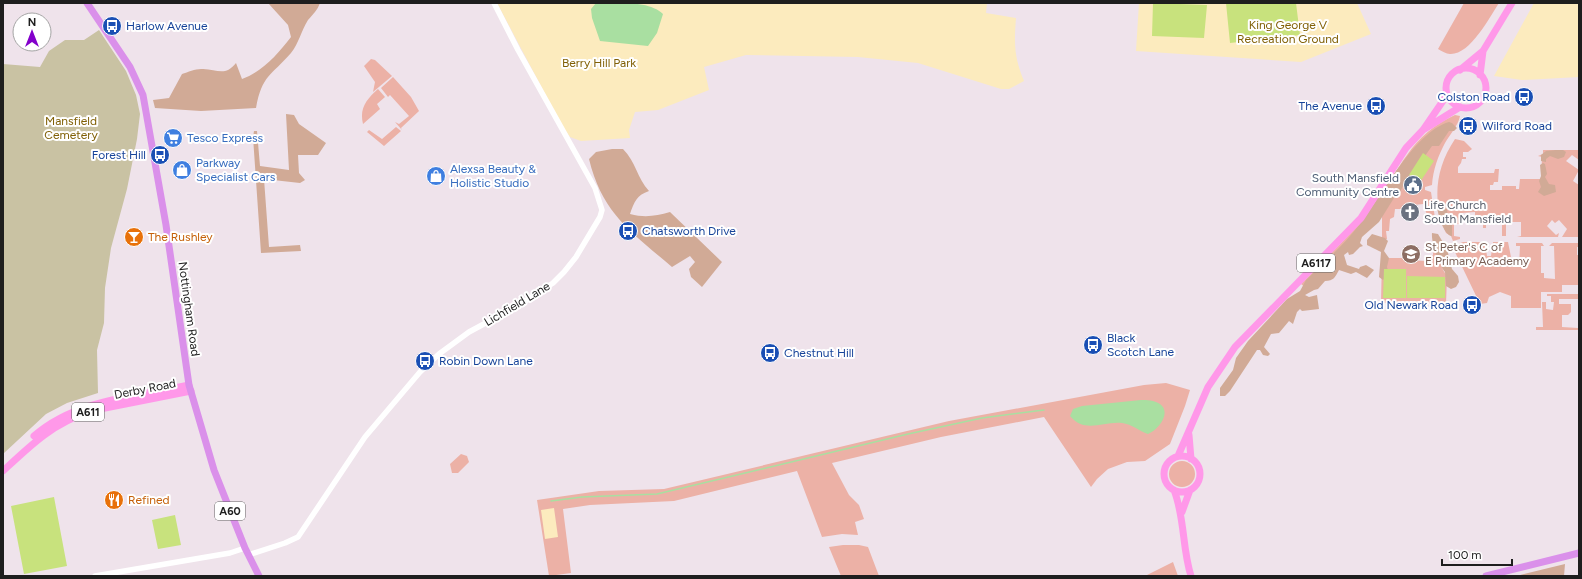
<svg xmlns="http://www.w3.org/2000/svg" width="1582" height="579" viewBox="0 0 1582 579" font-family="Figtree,sans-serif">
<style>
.grass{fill:#ecb1a6}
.forest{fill:#d1aa96}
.cemetery{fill:#c9c2a3}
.park{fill:#fcebbe}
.pitch{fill:#c8e27d}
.water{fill:#a9dfa1}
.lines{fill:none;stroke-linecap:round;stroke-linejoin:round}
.stream{stroke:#a9dfa1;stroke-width:1.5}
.tertiary{stroke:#fff;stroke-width:5.5}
.primary{stroke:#ff98e9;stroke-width:7}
.trunk{stroke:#da90ea;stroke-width:7}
.labels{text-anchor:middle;stroke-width:4;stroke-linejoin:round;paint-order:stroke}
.shield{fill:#fff;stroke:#626262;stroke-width:1}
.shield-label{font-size:11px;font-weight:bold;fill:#1e1e1e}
.park-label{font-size:12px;fill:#816006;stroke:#fff}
.transit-label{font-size:12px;fill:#164399;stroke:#fff;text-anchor:start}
.shop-label{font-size:12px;fill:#366cbe;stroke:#fff;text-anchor:start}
.service-label{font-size:12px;fill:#4e5e75;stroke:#fff;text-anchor:end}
.worship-label{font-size:12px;fill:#5b616d;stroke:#fff;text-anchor:start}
.food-label{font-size:12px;fill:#c56008;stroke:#fff;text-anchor:start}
.education-label{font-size:12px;fill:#785e54;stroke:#fff;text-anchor:start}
.street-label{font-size:12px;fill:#1e1e1e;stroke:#fff}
</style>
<rect width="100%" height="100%" fill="#efe3eb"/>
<path class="grass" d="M1464,3H1499C1489,18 1470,55 1450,54C1446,54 1442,51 1438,49Z
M371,59L375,60L392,76L373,92L375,82L364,66Z
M393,77L411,97L419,111L401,128L402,130L395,122L399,124L409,116L390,95L388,97L381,88Z
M378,89L385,97L377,104L380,109L363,124C359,108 367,99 378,89Z
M1455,115L1460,116C1458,126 1450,134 1445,143C1438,156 1433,170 1432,185L1425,187V190L1431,192L1435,218L1429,220L1423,204L1414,205L1415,212L1411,209H1395L1394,217L1390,219L1389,231H1386L1387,239H1382V213L1306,288L1301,284C1326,258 1352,234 1373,206C1401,169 1410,135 1455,115Z
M396,127L401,131L384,146L367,132L369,130L382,139Z
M1455,139L1464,141L1472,149L1468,152H1463V157H1466V159H1462L1461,163L1458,167V173H1494L1495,169H1499L1498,182H1494L1493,185H1490V190H1502V186H1516V189H1519L1520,179H1541L1542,157L1538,156L1543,154V150H1579V160L1572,155L1566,161L1579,170L1573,181L1579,185V237H1562L1567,229L1559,220L1555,223L1552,220L1547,226L1556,235L1559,233L1558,237H1517L1521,236V222H1506V236H1502V222L1486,223V228H1483V222H1475V212L1462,213V224H1454V236L1460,237V239L1453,241L1451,236L1446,233C1432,201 1435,169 1455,139Z
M1463,242H1485L1487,256H1491L1493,242H1508L1513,267H1519L1520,246H1516V243H1542L1544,246H1541V273H1544V278L1555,279L1554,246H1549L1552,243H1579V247H1577V255H1579V285H1562V292H1541V308H1511V296L1500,292L1489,297L1487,303L1480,304L1454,250L1458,244Z
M1433,249H1438L1443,270L1447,276L1446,304L1381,303L1382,258H1405L1406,260L1427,261L1428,257L1433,255Z
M1547,294H1578L1579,299H1559V304H1571V312L1568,315H1562V327L1578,328L1579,330H1536V327H1543L1542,302H1546V309L1553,310L1554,302H1551V296H1547Z
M1166,383L1190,390L1185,406L1170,444L1145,461L1127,462L1108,469L1097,479L1091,487L1044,417L941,437L832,463L849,495L859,505L864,519L855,522L858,535L842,534L822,537L797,471L674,501L590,505L563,509L571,573L549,576L537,500L599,491L664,489L949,421L1144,385Z
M461,454L467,456L469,462L458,473H452L450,464Z
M1169 474a13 13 0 1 1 26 0a13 13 0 1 1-26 0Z
M843,545H859L868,547L879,576H841L829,547Z
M1173,562L1178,576H1145Z"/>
<path class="forest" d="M268,3H320C317,11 313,14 308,20C301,31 299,43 291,53C271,76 262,75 256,108L201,111L155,108L153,100L169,98L182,74C188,72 195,69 201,69C216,68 224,78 236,63L242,79C262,72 278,54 291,37L288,25Z
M286,114L294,115L299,124L326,143L318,155H298L299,173L305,180L300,183L264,179L269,247L300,245L301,251L261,253L253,137L254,131H257L260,166L289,170Z
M1449,122L1452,123L1457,128L1454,131H1449L1439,146H1432L1413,173L1407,178L1400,192L1394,198L1379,222L1362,237L1360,243L1363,246L1360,247L1353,254L1349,255L1348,252L1344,255L1347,265L1359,269L1360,267L1366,265L1374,270L1367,278L1356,272L1351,274L1339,270C1335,277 1334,281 1325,281L1318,289L1314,290L1305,295L1309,297L1317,295L1319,309L1302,311L1300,309L1297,312L1293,324L1289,321L1279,333L1271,334L1264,347L1270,354L1268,356L1263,355L1260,350H1257L1230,391L1225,396H1220V388L1233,370L1236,358L1248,341L1287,299L1300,291L1306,280C1324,262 1344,245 1359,225C1382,196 1414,132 1449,122Z
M612,149H623C636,162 637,178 649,191C637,195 634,202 630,214C645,218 656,216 670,212L722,262L702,287L691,277L689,269L695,262L690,256L672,267C631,232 602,213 589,159L596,152Z
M1556,150H1563L1566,152L1564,157L1558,159L1550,156L1546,159V162L1541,161V155L1546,151Z
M1543,163L1545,164L1547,174L1545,177L1549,184L1555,185L1556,192L1544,196L1538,192L1541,187L1539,181L1541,176L1540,165Z
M1437,205L1447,209L1448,219L1445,221L1452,225V236C1444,236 1437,213 1437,205Z
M1432,233L1438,234L1447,249L1452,269L1458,276L1459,282L1456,287L1451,289L1446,286L1445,272C1439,265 1431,243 1432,233Z
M1372,234L1385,238L1388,241L1384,251L1389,258L1387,267L1389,274L1383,280L1379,277L1381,252L1367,245V240Z
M1565,564L1564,576H1516Z"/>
<path class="cemetery" d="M99,30L126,71L136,95L140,114L137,139L127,189L111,248L105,288L104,323L97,350L98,393L67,403L46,414L3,454V64L40,67L49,51L65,40H84Z"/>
<path class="park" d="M497,3H987L986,13L1016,18C1014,44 1014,57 1024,81L1009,89H1001L918,63L858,57L746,55L704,67L709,90L658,110L635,112L629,130L630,138L581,141L570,137L561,124Z
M1139,3H1357L1371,34L1301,62L1136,51Z
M1534,3H1579V77L1522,80L1494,76Z
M554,508L558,537L545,539L541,510Z"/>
<path class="pitch" d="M1153,3L1207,5L1204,38L1152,36Z
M1226,3H1296L1300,35L1230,43Z
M1423,153L1434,161L1420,182L1409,175Z
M1384,269H1406V298H1383Z
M1407,276L1445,277V298H1407Z
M54,497L67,566L24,574L11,506Z
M175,515L181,545L158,549L152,520Z"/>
<path class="water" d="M596,3C615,3 649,0 663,14L657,33L648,46L600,41L592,18L591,9Z
M1141,400C1147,400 1154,400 1160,404C1172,413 1158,430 1148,434C1139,431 1132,424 1122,423C1103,421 1085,434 1070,416L1073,409L1082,406Z"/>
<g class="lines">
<path class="stream" d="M551,501L582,497L657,494L908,434L982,418L1044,410"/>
<path class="tertiary" d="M248,555L285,543L298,537L365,437L420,372L439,354L469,332L521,304L553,283L564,272L576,257L600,217L602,210L595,188L518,50L494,3
M95,576L230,553L245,548"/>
<path class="primary" d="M1446 88a20 20 0 1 1 40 0a20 20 0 1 1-40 0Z
M1460,70L1483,51L1512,3
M1480,75L1483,51
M1423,130L1460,107
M1189,435L1191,459
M34,436C76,399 137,396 189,385
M1178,456L1208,387L1235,347L1361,218L1406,148L1423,130L1447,95
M1164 474a18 18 0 1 1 36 0a18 18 0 1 1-36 0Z
M3,471C32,444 51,425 90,411L191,391
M1174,490C1185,518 1182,548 1191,576
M1182,512L1190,490"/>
<path class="trunk" d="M87,3L130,67L143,95L166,225L189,385L214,470L245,548L259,576
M1486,576L1579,553"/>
</g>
<defs>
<symbol id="bus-disc" viewBox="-11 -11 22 22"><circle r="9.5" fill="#1a4fb4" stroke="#fff"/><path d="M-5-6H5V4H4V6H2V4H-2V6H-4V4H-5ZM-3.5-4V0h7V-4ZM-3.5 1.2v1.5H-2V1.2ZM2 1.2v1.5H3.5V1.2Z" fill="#fff"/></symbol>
<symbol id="supermarket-disc" viewBox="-11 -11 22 22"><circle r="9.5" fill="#3f7fe0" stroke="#fff"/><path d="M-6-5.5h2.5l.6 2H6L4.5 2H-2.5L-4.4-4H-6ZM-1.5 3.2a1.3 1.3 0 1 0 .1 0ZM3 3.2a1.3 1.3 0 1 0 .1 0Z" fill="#fff"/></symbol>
<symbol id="shop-disc" viewBox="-11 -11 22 22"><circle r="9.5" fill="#3f7fe0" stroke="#fff"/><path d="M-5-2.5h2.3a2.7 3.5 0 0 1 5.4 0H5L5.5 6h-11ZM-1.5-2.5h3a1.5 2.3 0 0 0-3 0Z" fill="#fff"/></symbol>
<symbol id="civic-disc" viewBox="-11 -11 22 22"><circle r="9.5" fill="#5c6f8a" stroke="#fff"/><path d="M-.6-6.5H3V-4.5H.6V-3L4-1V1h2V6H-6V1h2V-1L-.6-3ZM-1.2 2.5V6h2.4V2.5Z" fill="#fff"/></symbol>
<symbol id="church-disc" viewBox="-11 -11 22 22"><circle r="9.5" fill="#6b7280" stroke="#fff"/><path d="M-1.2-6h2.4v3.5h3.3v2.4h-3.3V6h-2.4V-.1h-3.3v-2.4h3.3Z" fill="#fff"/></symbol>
<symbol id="bar-disc" viewBox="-11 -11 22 22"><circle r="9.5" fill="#e8710a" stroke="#fff"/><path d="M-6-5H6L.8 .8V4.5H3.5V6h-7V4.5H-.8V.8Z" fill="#fff"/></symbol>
<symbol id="school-disc" viewBox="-11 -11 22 22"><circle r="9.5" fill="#8d6e63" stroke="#fff"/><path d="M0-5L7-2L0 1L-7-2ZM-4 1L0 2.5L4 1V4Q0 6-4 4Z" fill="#fff"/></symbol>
<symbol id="restaurant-disc" viewBox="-11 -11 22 22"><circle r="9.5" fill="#e8710a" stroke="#fff"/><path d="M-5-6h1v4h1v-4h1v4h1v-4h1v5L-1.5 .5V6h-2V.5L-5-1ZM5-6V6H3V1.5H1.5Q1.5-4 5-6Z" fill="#fff"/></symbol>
</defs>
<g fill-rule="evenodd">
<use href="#bus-disc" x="101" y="15" width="22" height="22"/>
<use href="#bus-disc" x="1513" y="86" width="22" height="22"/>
<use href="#bus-disc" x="1365" y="95" width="22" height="22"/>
<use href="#bus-disc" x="1457" y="115" width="22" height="22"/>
<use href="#supermarket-disc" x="162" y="127" width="22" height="22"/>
<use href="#bus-disc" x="149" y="144" width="22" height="22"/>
<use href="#shop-disc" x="171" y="159" width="22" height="22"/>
<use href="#shop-disc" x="425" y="165" width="22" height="22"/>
<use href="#civic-disc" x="1402" y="174" width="22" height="22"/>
<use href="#church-disc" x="1399" y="201" width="22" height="22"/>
<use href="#bus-disc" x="617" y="220" width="22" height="22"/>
<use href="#bar-disc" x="123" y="226" width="22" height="22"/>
<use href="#school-disc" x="1400" y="243" width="22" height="22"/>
<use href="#bus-disc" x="1461" y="294" width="22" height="22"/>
<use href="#bus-disc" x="1082" y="334" width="22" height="22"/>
<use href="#bus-disc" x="759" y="342" width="22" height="22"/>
<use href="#bus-disc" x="414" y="350" width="22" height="22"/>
<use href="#restaurant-disc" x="103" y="489" width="22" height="22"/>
</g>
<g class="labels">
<g class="shield">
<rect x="1297" y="254" width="38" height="18" rx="3"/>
<rect x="72" y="403" width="32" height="18" rx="3"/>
<rect x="215" y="502" width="30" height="18" rx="3"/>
</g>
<g class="shield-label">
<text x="1316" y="267">A6117</text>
<text x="88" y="416">A611</text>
<text x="230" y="515">A60</text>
</g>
<g class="park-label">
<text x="1288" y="29">King George V<tspan x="1288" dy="14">Recreation Ground</tspan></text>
<text x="599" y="67">Berry Hill Park</text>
<text x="71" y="125">Mansfield<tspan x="71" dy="14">Cemetery</tspan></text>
</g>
<g class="transit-label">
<text x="126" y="30">Harlow Avenue</text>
<text x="1510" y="101" text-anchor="end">Colston Road</text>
<text x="1362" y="110" text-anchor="end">The Avenue</text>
<text x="1482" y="130">Wilford Road</text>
<text x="146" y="159" text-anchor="end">Forest Hill</text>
<text x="642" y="235">Chatsworth Drive</text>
<text x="1458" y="309" text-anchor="end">Old Newark Road</text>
<text x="1107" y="342">Black<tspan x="1107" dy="14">Scotch Lane</tspan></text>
<text x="784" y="357">Chestnut Hill</text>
<text x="439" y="365">Robin Down Lane</text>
</g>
<g class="shop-label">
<text x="187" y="142">Tesco Express</text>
<text x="196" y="167">Parkway<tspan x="196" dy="14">Specialist Cars</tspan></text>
<text x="450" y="173">Alexsa Beauty &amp;<tspan x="450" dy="14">Holistic Studio</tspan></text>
</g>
<g class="service-label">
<text x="1399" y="182">South Mansfield<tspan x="1399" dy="14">Community Centre</tspan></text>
</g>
<g class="worship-label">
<text x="1424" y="209">Life Church<tspan x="1424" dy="14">South Mansfield</tspan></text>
</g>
<g class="food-label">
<text x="148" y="241">The Rushley</text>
<text x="128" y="504">Refined</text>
</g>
<g class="education-label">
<text x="1425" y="251">St Peter's C of<tspan x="1425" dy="14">E Primary Academy</tspan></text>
</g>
<g class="street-label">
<text transform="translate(517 304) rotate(-31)" y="4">Lichfield Lane</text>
<text transform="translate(189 309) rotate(82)" y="4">Nottingham Road</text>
<text transform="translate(145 389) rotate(-11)" y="4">Derby Road</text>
</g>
</g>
<rect width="1582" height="579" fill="none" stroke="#1e1e1e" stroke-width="8"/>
<g transform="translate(32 32)"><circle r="19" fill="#ffffff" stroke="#a5a5a5"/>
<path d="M0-3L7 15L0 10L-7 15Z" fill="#8300cb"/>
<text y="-6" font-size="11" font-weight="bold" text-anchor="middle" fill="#1e1e1e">N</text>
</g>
<path d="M1442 559v6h70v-6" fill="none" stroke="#1e1e1e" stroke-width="2"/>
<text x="1448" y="559" font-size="12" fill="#1e1e1e" stroke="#ffffff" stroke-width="3" paint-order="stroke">100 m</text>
</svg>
